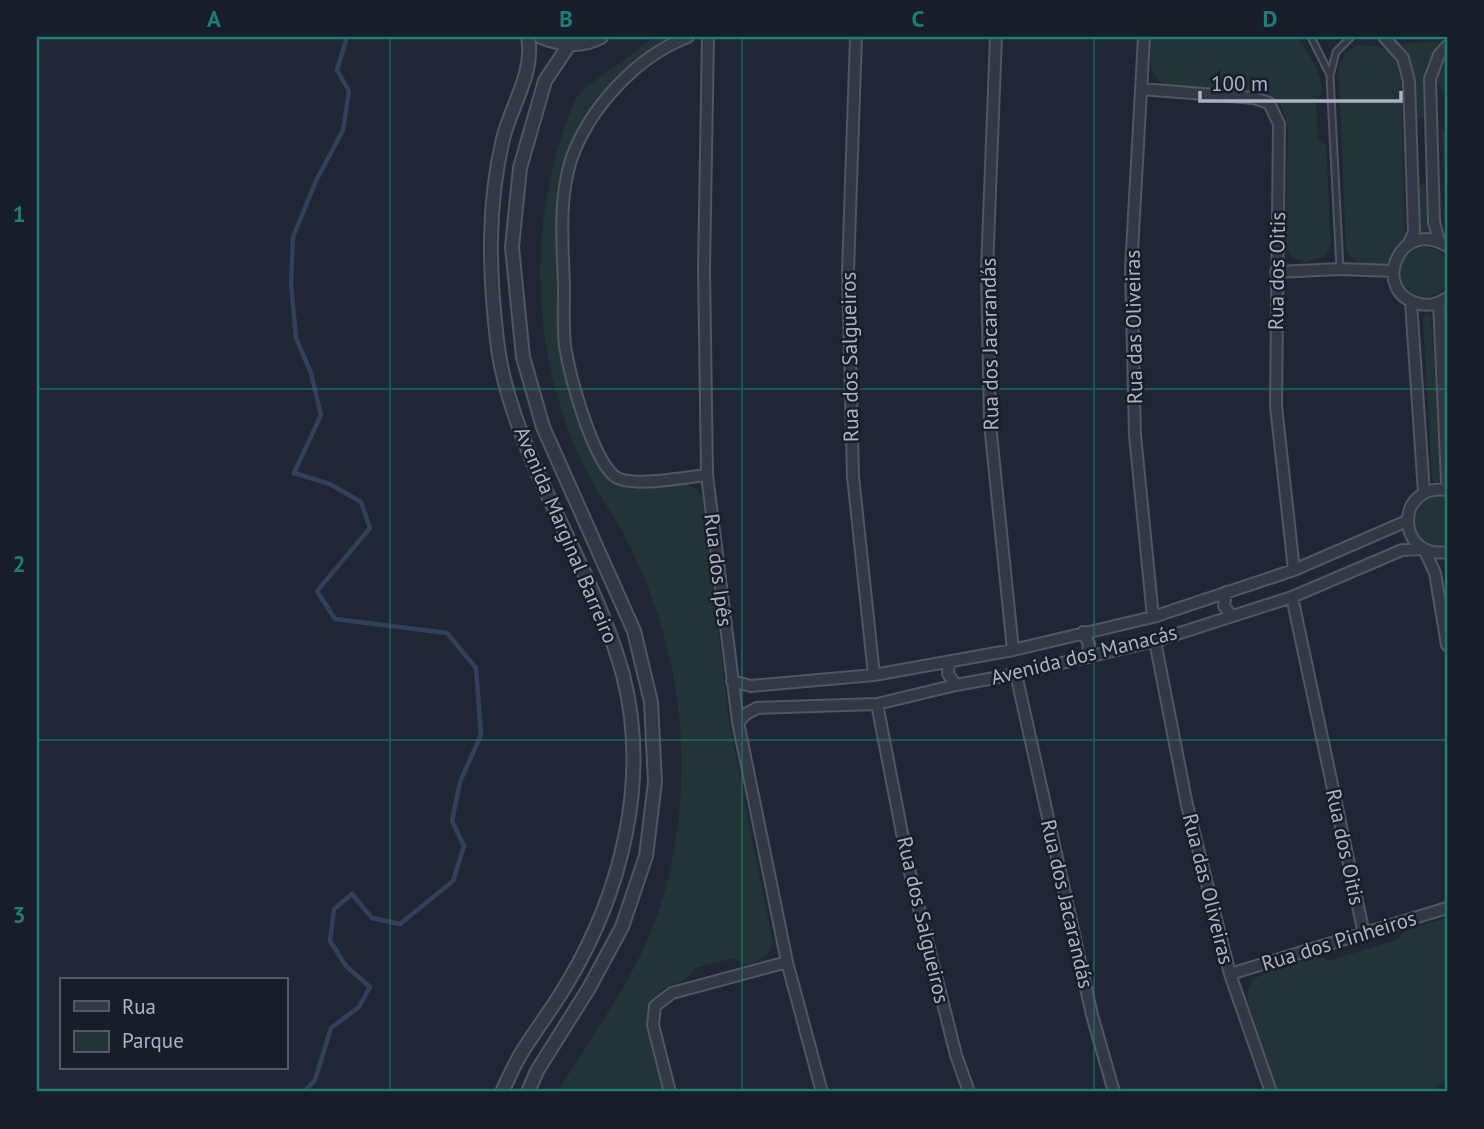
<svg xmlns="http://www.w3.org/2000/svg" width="1484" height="1129" viewBox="0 0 1484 1129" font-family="'PT Sans',sans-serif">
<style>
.green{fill:#223436}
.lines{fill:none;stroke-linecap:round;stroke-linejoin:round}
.stream{stroke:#33405c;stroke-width:4.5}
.service-casing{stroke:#505663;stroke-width:9}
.minor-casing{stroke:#505663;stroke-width:14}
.tertiary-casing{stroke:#505663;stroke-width:16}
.service{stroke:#323945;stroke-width:5}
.minor{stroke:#323945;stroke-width:10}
.tertiary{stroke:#323945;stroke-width:12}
.grid{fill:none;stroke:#1f7c76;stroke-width:2;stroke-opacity:0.55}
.labels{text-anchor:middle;stroke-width:5;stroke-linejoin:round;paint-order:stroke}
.street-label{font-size:21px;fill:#acb3c2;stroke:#181e29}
.neatline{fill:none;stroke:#1f7c76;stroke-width:2.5}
.grid-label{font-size:23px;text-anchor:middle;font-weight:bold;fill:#1f7c76}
</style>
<rect width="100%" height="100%" fill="#1f2734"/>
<path class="green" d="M654,37H672L623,74L591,107L566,160L557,211L559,344L569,395L594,460L605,475L627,488L686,484L696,488L703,497L729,722L773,943C769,958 759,961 745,965L734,958L695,968C683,988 674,979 660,992C635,1014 657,1064 664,1092H558C584,1047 616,1004 639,958C674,889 686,803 680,726C675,659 655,593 623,533C609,508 592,485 580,458C541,371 530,274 550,180C555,160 568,107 580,93C586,86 596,81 603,75C620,63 637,50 654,37Z
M1151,37H1296C1311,54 1319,70 1323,93L1316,99L1318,139L1326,145L1331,242L1330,248L1323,257L1306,262L1293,258L1285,249L1288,127L1281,105L1268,95L1165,85C1146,74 1151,56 1151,37Z
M1440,41C1424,65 1426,88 1427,116L1421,119L1415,115C1414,90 1416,65 1401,44Z
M1357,45C1380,46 1395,47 1401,73L1405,237L1393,251L1386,266C1368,265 1352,267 1346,247L1338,66L1345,54Z
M1447,56V220L1442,133L1447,126L1444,92L1436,82Z
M1424,184L1429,188L1430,231L1420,232L1418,186Z
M1400 272a25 25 0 1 1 50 0a25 25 0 1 1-50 0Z
M1427,314L1431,318L1441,479L1436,483L1432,480L1423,317Z
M1439,496L1447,497V545C1409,552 1401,501 1439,496Z
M1447,918V1079L1429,1092H1278L1248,1002C1247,994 1248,987 1253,981C1263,969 1304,961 1320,956L1329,961L1399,939L1405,930Z"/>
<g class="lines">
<path class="stream" d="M304,1092L315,1080L331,1028L359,1007L370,987L346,966L330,941L334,909L352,894L372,918L400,924L453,881L464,846L452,821L460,782L481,735L476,668L447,633L335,619L317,591L370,528L361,502L330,484L294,473L321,415L311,373L296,338L291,284L293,237L316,181L343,130L349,91L337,70L347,37"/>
<defs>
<path id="service" d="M1311,37L1329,73
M1340,269L1330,76L1336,52L1351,37"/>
<path id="minor" d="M688,37C637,56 589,108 571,160C558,201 563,246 564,287C564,307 563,327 565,346C570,377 591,454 613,475C628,489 686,477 707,475
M708,37L704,268L707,475L738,722L787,962L822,1092
M856,37L848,271L853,476L874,675
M996,37L987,270L990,424L1013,650
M1144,37L1131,269L1135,435L1153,617
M1384,37L1403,58L1409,81L1414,232L1409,243
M1141,89L1254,98L1269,103L1279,124L1276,406L1294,570
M1439,241L1434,222L1430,79L1439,55L1447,46
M1447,246C1400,217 1371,289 1416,303C1428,307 1437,304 1447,298
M1276,272L1340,269L1393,271
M1411,302L1424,493
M1439,303L1447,482
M1447,490C1394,483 1396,560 1447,552
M1424,549L1435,573L1447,645
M1226,592L1224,606L1232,616
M1292,597L1364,934
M1083,632L1089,644L1087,657
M1155,641L1187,805L1230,974L1271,1092
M949,662L948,674L956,685
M1016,674L1092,1015L1114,1092
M732,681L751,686L874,675L1013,650L1153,617L1294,570L1407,521
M877,704L909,869L956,1055L969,1092
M738,722L746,714L757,708L877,704L956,685L1016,674L1155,641L1292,597L1402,550L1423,549
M1230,974L1447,908
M670,1092L653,1025L655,1006L672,993L787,962"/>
<path id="tertiary" d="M541,37C561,45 581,48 601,37
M502,1092C508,1079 514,1065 522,1052C537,1028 554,1006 568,982C622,891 650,779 623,675C613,638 599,605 583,570C551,501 505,416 497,340C489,272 487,206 503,139C511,106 535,72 528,37
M528,1092L537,1071L589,988L622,927L646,856L655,782L651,702L634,631L543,427L523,357L512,247L520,168L545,81L569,45"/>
</defs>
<use href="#service" class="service-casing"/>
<use href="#minor" class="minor-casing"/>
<use href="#tertiary" class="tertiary-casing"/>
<use href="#service" class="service"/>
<use href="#minor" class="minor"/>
<use href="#tertiary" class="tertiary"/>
</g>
<path class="grid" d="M390,37V1092M742,37V1092M1094,37V1092M37,389H1447M37,740H1447"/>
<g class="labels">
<g class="street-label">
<text transform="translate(1277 271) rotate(-89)" y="7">Rua dos Oitis</text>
<text transform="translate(1134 327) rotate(-91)" y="7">Rua das Oliveiras</text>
<text transform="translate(990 344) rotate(-91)" y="7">Rua dos Jacarandás</text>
<text transform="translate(850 357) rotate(-91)" y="7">Rua dos Salgueiros</text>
<text transform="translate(566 535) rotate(67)" y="7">Avenida Marginal Barreiro</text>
<text transform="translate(718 570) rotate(83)" y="7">Rua dos Ipês</text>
<text transform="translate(1084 655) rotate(-14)" y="7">Avenida dos Manacás</text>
<text transform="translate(1345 847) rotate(78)" y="7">Rua dos Oitis</text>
<text transform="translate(1208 889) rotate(76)" y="7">Rua das Oliveiras</text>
<text transform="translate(1067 904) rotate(77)" y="7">Rua dos Jacarandás</text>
<text transform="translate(923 920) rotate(77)" y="7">Rua dos Salgueiros</text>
<text transform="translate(1339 941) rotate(-17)" y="7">Rua dos Pinheiros</text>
</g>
</g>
<rect width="1484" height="1129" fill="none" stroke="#181e29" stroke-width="77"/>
<rect x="60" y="978" width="228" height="91" fill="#181e29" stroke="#535a66" stroke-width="2"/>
<rect x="74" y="1001" width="35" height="10" fill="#323945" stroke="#535a66" stroke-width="2"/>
<text x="122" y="1014" font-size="21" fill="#acb3c2">Rua</text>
<rect x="74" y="1031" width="35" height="21" fill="#223436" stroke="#535a66" stroke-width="2"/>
<text x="122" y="1048" font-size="21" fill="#acb3c2">Parque</text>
<path d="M1200 91v10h201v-10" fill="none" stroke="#acb3c2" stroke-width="3.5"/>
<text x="1211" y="91" font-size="21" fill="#acb3c2" stroke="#181e29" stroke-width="5" paint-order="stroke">100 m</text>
<rect x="38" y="38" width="1408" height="1052" class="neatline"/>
<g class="grid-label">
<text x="214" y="27">A</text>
<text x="566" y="27">B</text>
<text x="918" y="27">C</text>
<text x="1270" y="27">D</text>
<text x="19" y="222">1</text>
<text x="19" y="572">2</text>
<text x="19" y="923">3</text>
</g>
</svg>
